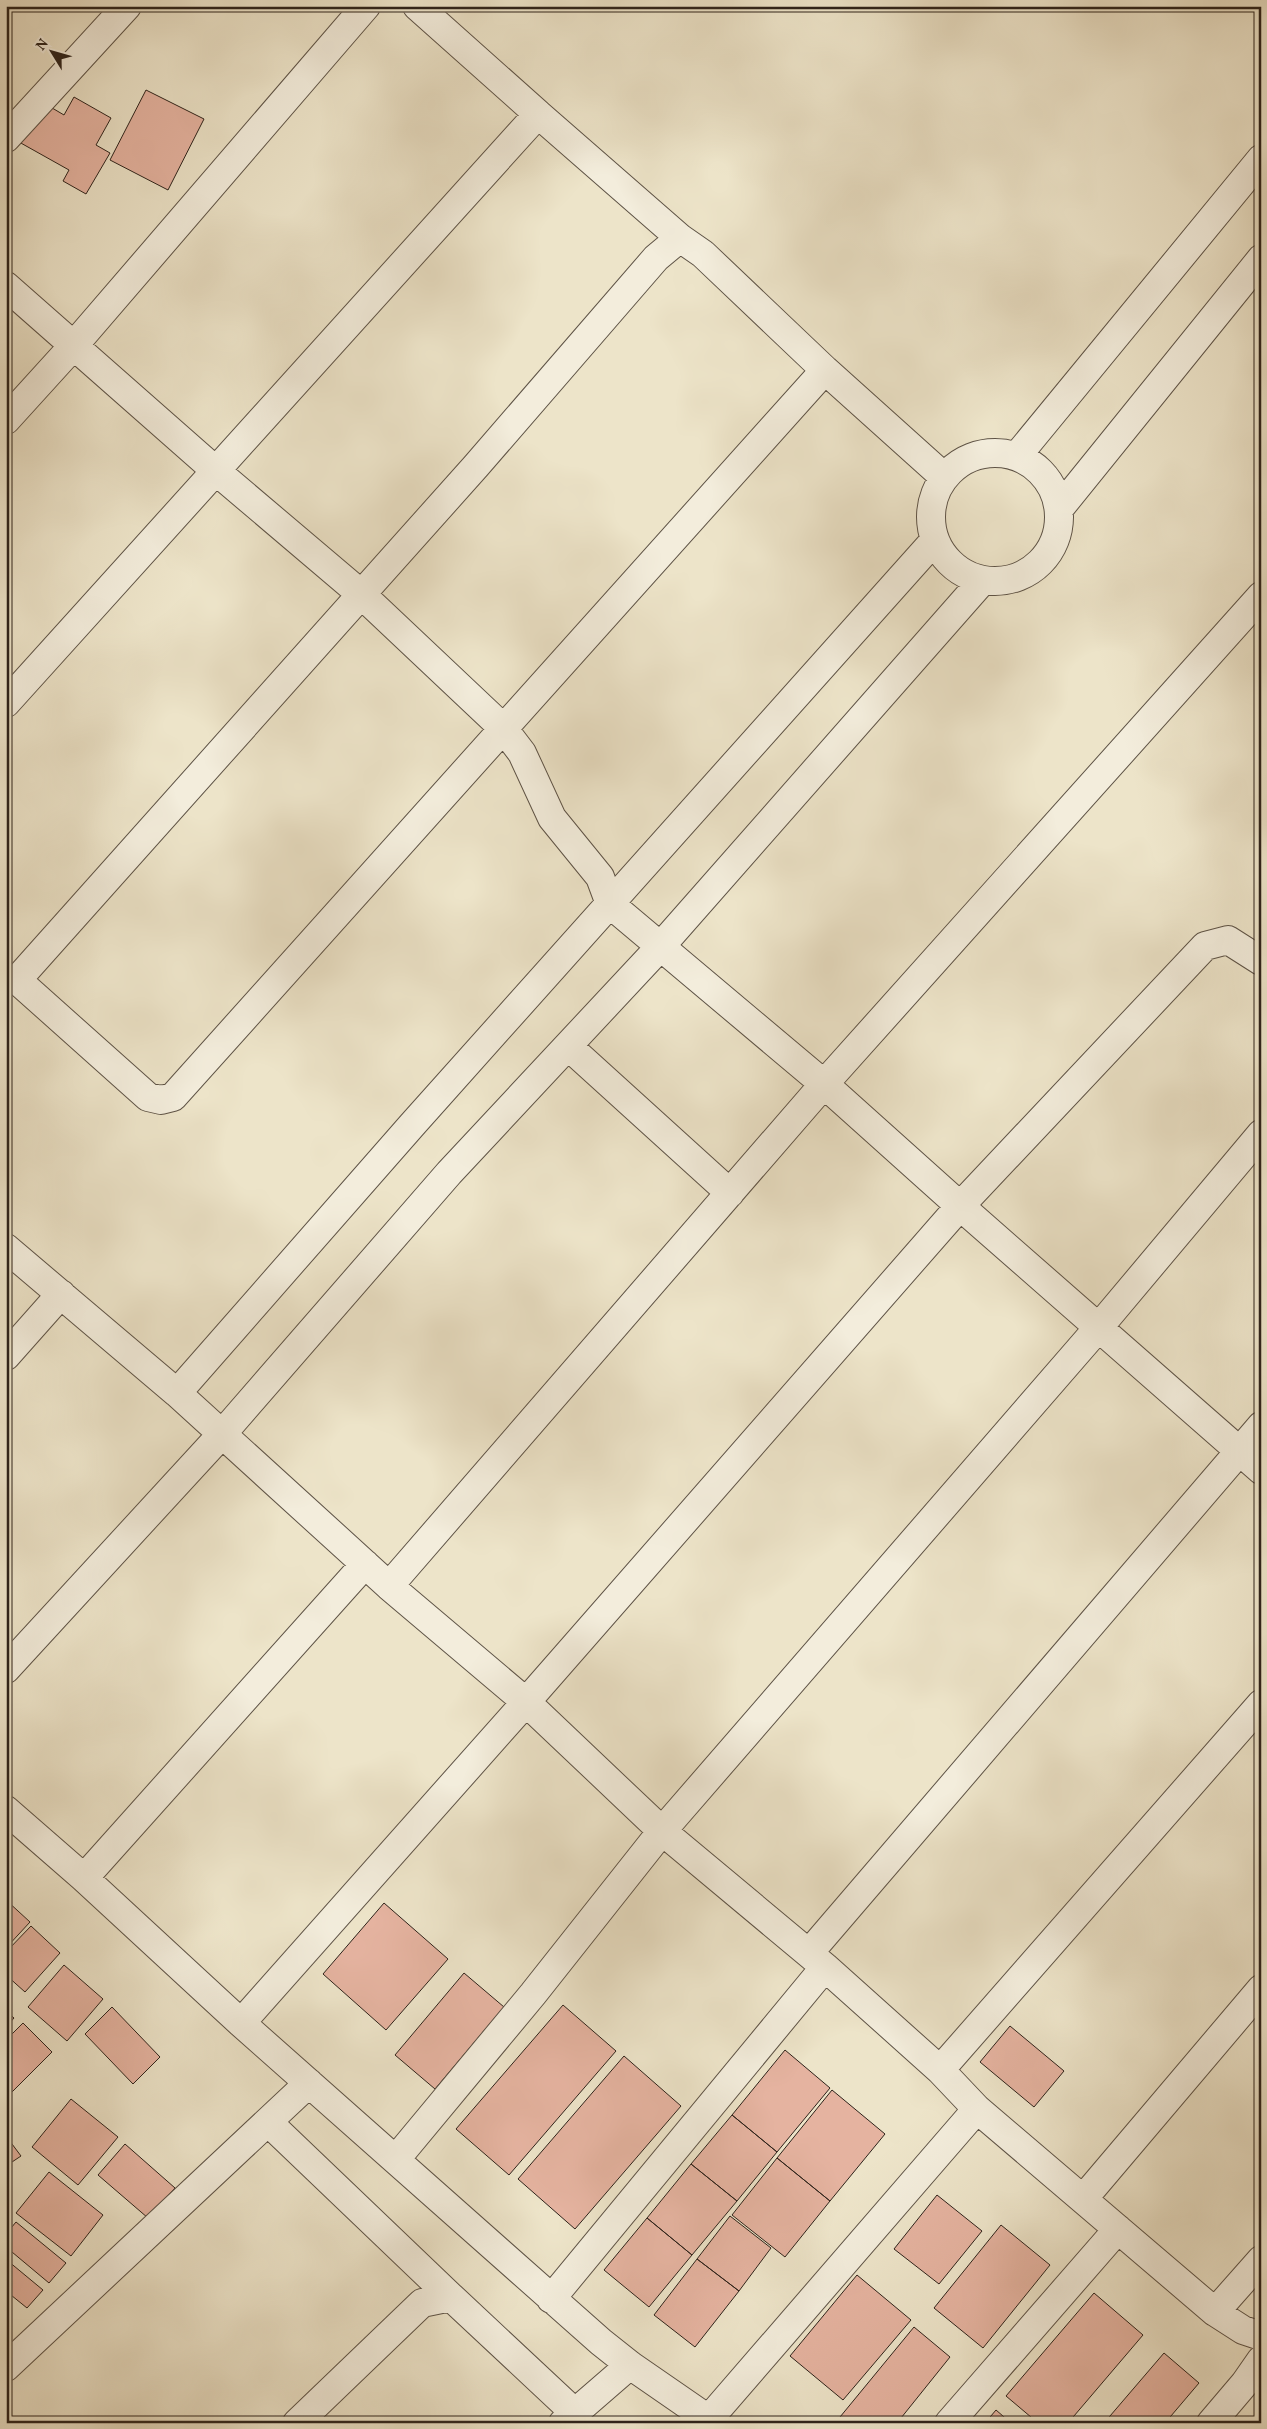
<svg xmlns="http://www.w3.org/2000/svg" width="1267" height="2429" viewBox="0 0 1267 2429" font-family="Vollkorn,serif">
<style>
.building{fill:#e5b3a0;stroke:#2e231b}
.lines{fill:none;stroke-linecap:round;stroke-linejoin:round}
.minor-casing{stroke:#5e5346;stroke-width:30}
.minor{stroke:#f3eddc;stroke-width:28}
</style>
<rect width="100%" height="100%" fill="#ede4c9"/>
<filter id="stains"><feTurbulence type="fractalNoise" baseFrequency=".004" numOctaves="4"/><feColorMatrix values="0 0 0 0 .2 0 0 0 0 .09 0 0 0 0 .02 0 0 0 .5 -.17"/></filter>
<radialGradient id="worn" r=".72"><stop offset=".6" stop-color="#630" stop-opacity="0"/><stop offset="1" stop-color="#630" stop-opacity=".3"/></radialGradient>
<path class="building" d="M146,90L204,119L168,190L110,160Z
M74,97L111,118L96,145L110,153L86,194L63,181L69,170L19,142L42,102L64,115Z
M6,1900L30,1922L6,1948Z
M384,1903L448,1959L386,2030L323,1974Z
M31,1926L60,1953L25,1992L6,1975V1952Z
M64,1965L103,1999L67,2041L28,2007Z
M464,1973L504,2007L435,2089L395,2055Z
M563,2005L616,2051L509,2175L456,2129Z
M112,2007L160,2057L133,2084L85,2034Z
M6,2011L14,2018L6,2027Z
M23,2023L52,2052L10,2094L6,2090V2040Z
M1010,2026L1064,2071L1034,2107L980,2062Z
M785,2050L830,2088L777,2152L732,2115Z
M624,2056L681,2106L575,2229L518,2179Z
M832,2090L885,2134L830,2201L777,2158Z
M71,2099L118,2137L78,2185L32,2147Z
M732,2115L777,2152L737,2201L691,2164Z
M6,2136L21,2156L6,2166Z
M125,2144L175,2188L148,2218L98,2175Z
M777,2158L830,2201L785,2257L732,2215Z
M691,2164L737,2201L692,2255L647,2218Z
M49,2172L103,2215L71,2256L16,2213Z
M937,2195L982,2231L939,2284L894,2249Z
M730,2216L771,2248L739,2291L697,2259Z
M647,2218L692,2255L649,2307L604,2270Z
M16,2222L66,2263L49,2283L6,2247V2234Z
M1001,2225L1050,2265L983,2348L934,2308Z
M697,2259L739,2291L695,2347L654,2315Z
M8,2261L43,2290L27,2308L6,2291Z
M857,2275L911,2320L843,2400L790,2356Z
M1094,2293L1143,2335L1068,2423H1038L1006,2396Z
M914,2327L950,2357L897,2423H847L840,2417Z
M1164,2353L1199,2383L1165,2423H1104Z
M996,2410L1011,2423H985Z"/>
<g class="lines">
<defs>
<path id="minor" d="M417,6L538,114
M6,138L127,6
M6,286L216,471L361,594L503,728L522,753L552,818L600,877L610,904L824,1084L960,1206L1261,1470
M825,370L173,1097L161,1100L148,1097L17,980L476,466L656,258L680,238L703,254L825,370L944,477
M6,420L75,344L366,6
M931 517a64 64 0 1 1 128 0a64 64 0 1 1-128 0Z
M1017,456L1261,159
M1059,509L1261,259
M6,703L538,114L680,238
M568,1046L730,1193
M6,1248L177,1393L389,1586L526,1702L662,1831L825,1967L940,2070L977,2109L1215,2312L1243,2330L1261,2336
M6,1356L61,1294
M177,1393L412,1125L934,541
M389,1586L824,1084L1261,596
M6,1669L222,1434L449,1173L660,947L983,580
M6,1810L84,1878L241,2023L601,2342L630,2365L714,2423
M84,1878L365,1564
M809,1953L1261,1426
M241,2023L526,1702L960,1206L1205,946L1228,940L1261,961
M940,2070L1261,1704
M268,2122L451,2297
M396,2159L533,1994L662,1831L1099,1327L1261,1134
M1083,2199L1261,1989
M551,2299L825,1967
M1215,2312L1261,2260
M6,2367L309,2083
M708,2420L977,2109
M297,2423L422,2303L451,2297L575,2413
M563,2423L630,2365
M949,2423L1118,2229
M1211,2423L1245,2383L1261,2360"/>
</defs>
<use href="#minor" class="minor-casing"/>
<use href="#minor" class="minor"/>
</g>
<rect width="1267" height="2429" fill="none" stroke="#ede4c9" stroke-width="25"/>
<rect x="8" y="8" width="1252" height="2414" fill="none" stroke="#2e231b" stroke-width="2.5"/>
<rect x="12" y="12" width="1242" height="2404" fill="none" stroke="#2e231b"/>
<g transform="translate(52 52) rotate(307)" stroke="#f3eddc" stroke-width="4" paint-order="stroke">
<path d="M0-4L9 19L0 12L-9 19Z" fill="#2e231b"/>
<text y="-8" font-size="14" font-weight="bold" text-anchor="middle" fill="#2e231b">N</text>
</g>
<rect width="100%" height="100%" filter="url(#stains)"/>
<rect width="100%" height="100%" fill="url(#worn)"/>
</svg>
